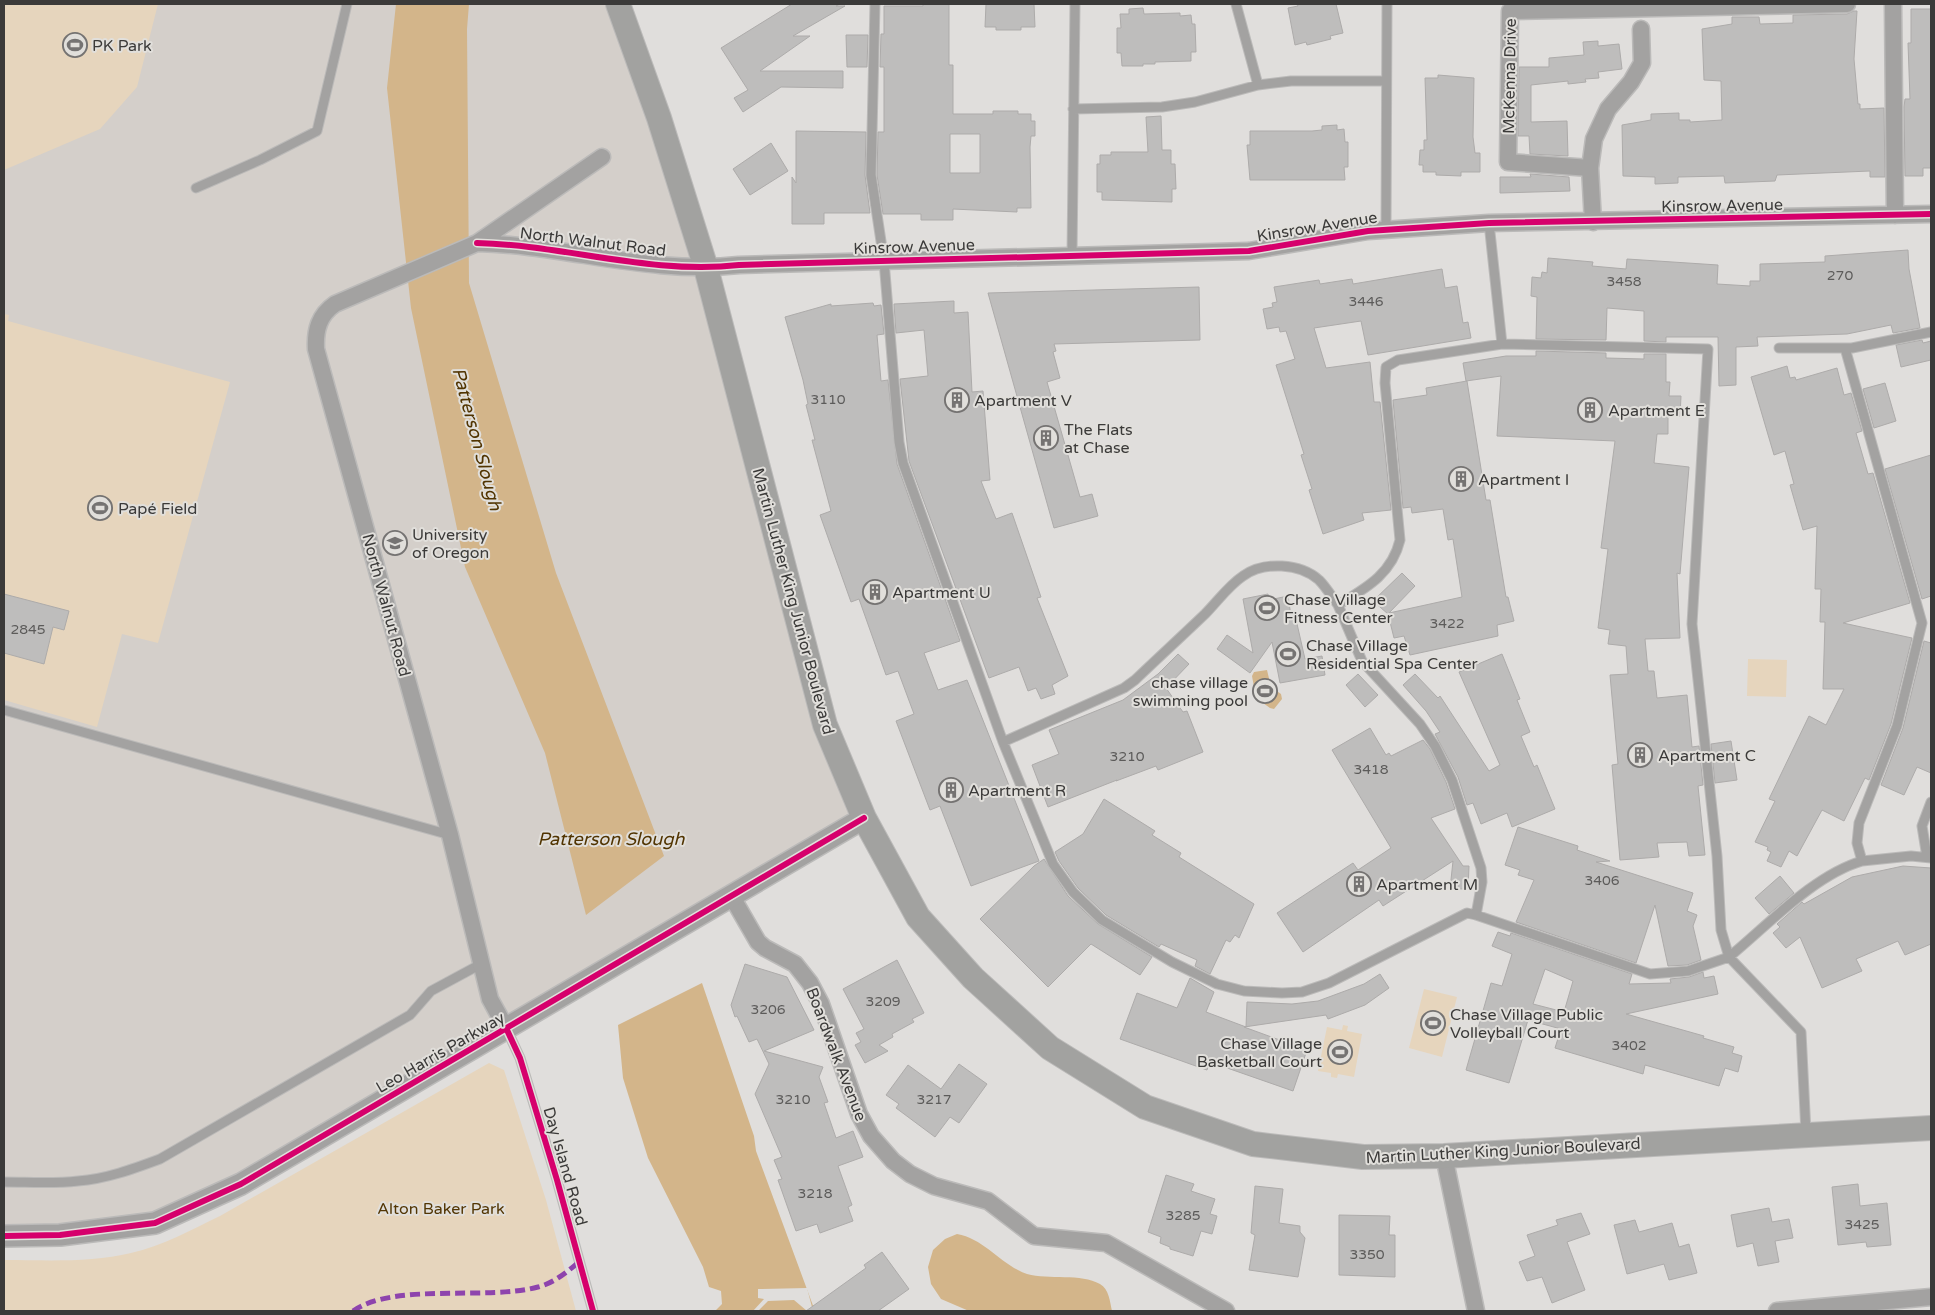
<svg xmlns="http://www.w3.org/2000/svg" width="1935" height="1315" viewBox="0 0 1935 1315" font-family="'Varela Round',sans-serif">
<style>
.built{fill:#d4cfca}
.green{fill:#e6d5bd}
.water{fill:#d3b58a}
.pier{fill:#e0dedc}
.building{fill:#bebdbc;stroke:#adabaa;fill-rule:evenodd}
.lines{fill:none;stroke-linecap:round;stroke-linejoin:round}
.service-casing{stroke:#bbbab9;stroke-width:11}
.minor-casing{stroke:#bbbab9;stroke-width:19}
.tertiary-casing{stroke:#bbbab9;stroke-width:24}
.secondary-casing{stroke:#bbbab9;stroke-width:26}
.service{stroke:#a3a2a1;stroke-width:9}
.minor{stroke:#a3a2a1;stroke-width:16}
.tertiary{stroke:#a3a2a1;stroke-width:21}
.secondary{stroke:#a2a2a0;stroke-width:24}
.quiet{stroke:#8e44ad;stroke-width:5;stroke-dasharray:10 5;stroke-linecap:butt}
.cycleway-casing{stroke:#e1dfdb;stroke-width:9}
.cycleway{stroke:#d6006c;stroke-width:6}
.labels{text-anchor:middle;stroke-width:4;stroke-linejoin:round;paint-order:stroke}
.number-label{font-size:14px;fill:#5c5b5a}
.poi-label{font-size:16px;fill:#3b3a39;stroke:#e1dfdb;text-anchor:start}
.street-label{font-size:16px;fill:#3b3a39;stroke:#e1dfdb}
.park-label{font-size:16px;fill:#533604;stroke:#e1dfdb}
.water-label{font-size:18px;font-style:italic;fill:#513401;stroke:#e1dfdb}
</style>
<rect width="100%" height="100%" fill="#e0dedc"/>
<path class="built" d="M4,4H618L706,268L864,818L155,1223L4,1236Z"/>
<path class="green" d="M4,4H158L137,87L100,129L4,170Z
M4,314L9,315L8,321L230,382L158,643L122,634L97,727L4,700Z
M1748,659L1787,660L1786,697L1747,696Z
M1424,989L1457,997L1442,1057L1409,1048Z
M1343,1025L1348,1026L1347,1031L1362,1034L1354,1077L1338,1074L1337,1078L1331,1077V1073L1318,1071L1327,1027L1342,1030Z
M489,1063L504,1070L546,1200L576,1311H4V1260C44,1260 91,1263 131,1253C162,1246 191,1230 220,1216Z"/>
<path class="water" d="M396,4H469L467,29L469,283L556,573L664,856L586,915L545,753L465,567L411,308L387,88Z
M1267,670L1271,687L1281,694L1282,699L1274,709L1270,708L1256,698L1252,676L1254,672Z
M702,983L754,1136L756,1151L815,1311H715L722,1304L721,1291L709,1287L703,1267L648,1158L623,1078L618,1025Z
M957,1234C985,1239 1001,1265 1027,1274C1049,1280 1081,1273 1100,1284C1109,1289 1110,1302 1112,1311H969L941,1299L931,1284L928,1267L933,1250L945,1239Z"/>
<path class="pier" d="M807,1288L813,1311H807L794,1300L768,1301L758,1311H753L764,1299L758,1298V1289Z"/>
<path class="building" d="M792,4H840L836,6H845L793,36H810L760,71H843V88L781,87L743,112L734,98L748,90L721,48Z
M923,4H949V65H953V114H993V111H1018V114H1031V121H1035V136H1031L1030,147L1031,208H1017V212L953,209V220H921V214H883L877,175L878,132H884V67H880L881,34H884V6H923ZM950,134H980V173H950Z
M986,4H1034L1035,27H1021V30H996V27H985Z
M1297,4H1336L1343,33L1330,36L1331,39L1307,45L1306,42L1295,45L1288,8L1298,6Z
M1143,8L1144,14L1180,13V16L1191,15L1192,24H1195L1196,52H1191V61L1155,62V64H1143V66H1122L1121,53H1117V28H1121L1120,14H1129V9Z
M1911,9H1931V168H1923V176H1905L1904,107L1905,99H1910L1908,43H1911Z
M1854,11H1857L1854,59L1858,104H1860V109L1884,108L1885,177H1870V171L1777,175L1775,181L1725,183L1724,176L1678,177V183L1655,184V177L1623,176L1622,125L1651,120V114L1679,113V120H1690V122L1722,120L1721,81L1704,80L1702,29L1732,24V17H1759L1760,24L1793,23V15L1847,14Z
M846,35H868L867,67H847Z
M1598,41V46L1619,44L1622,69L1598,72L1599,78L1585,79L1586,82L1568,84V81L1531,85V122L1567,121L1568,156L1530,154L1529,136H1518L1519,67H1549V58L1584,55L1583,42Z
M1438,75L1474,78L1473,137L1475,153H1480V172H1461V176L1436,175V172H1423V165H1419L1420,150H1424V140H1427L1425,78H1438Z
M1161,116L1162,150H1171V164H1175L1176,189H1172V202L1102,200V192H1097V164H1100V155H1111V152H1148L1146,117Z
M1337,125V130L1344,129L1345,142H1348V167H1344L1345,180H1250L1247,145H1250V131H1312L1322,130V126Z
M796,131L866,132L865,175L870,213H824V224H792V177L796,183Z
M771,143L788,171L750,195L733,169Z
M1530,174L1569,177L1570,191L1500,193V177H1531Z
M1908,250L1909,269L1920,328L1893,333L1891,325L1847,334L1757,337L1758,346L1736,347V385L1719,386L1718,337H1666V342L1644,341V311L1607,308L1606,340L1536,339L1537,297L1531,296L1532,277L1541,278L1542,272L1547,273L1548,258L1593,262L1592,266L1626,269L1627,259L1718,265L1717,284L1750,286V281H1760V264L1825,262V256Z
M1442,269L1445,288L1457,286L1463,323L1468,322L1471,338L1368,355L1361,321L1314,328L1326,368L1370,362L1374,402H1380L1391,510L1362,513L1364,520L1323,534L1309,490L1312,489L1301,455L1304,454L1276,365L1295,359L1286,331L1280,332L1279,327L1267,329L1263,309L1273,307L1272,303L1277,302L1274,287L1319,280L1320,284L1352,279L1353,284Z
M1199,287L1200,340L1054,344L1056,351L1053,352L1060,378L1047,382L1080,497L1092,494L1098,516L1054,528L988,293Z
M954,301V313L968,312L972,392L983,391L990,480L981,481L996,519L1012,513L1041,597L1037,598L1068,676L1052,685L1055,694L1041,699L1036,688L1028,691L1019,667L989,678L909,461L900,379L928,376L924,330L896,333L894,304Z
M873,303L874,306L881,305L884,334L877,335L881,381L888,380L897,464L960,641L924,653L938,690L967,680L1039,861L971,886L940,806L930,810L896,721L914,714L898,671L886,675L859,599L851,602L820,515L831,511L812,440H815L806,405L808,404L803,380L785,317L831,304V306Z
M1922,340L1923,343L1931,341V360L1901,367L1896,345Z
M1536,351L1606,353V358L1644,359V354H1666V382H1670L1669,396H1681L1680,416H1668V434H1657L1654,463L1689,467L1680,574L1677,573L1680,638L1645,639L1648,671H1654L1657,698L1687,695L1692,747L1699,746L1703,785L1698,786L1705,855L1689,856L1687,842L1657,843L1659,857L1620,860L1612,765L1618,764L1610,675L1628,674L1626,646L1608,644L1610,630L1598,628L1608,549L1601,548L1615,441L1497,436L1501,376L1466,381L1463,363L1506,356H1536Z
M1787,366L1790,378L1795,377L1796,380L1837,368L1844,395L1851,393L1862,431L1856,433L1868,474L1873,473L1910,603L1843,623L1912,638L1891,724L1869,780L1865,778L1844,821L1822,810L1797,856L1789,851L1781,867L1767,861L1771,852L1767,850L1768,847L1755,842L1775,801L1769,799L1809,716L1826,725L1844,689H1823L1825,622H1820L1821,589H1815L1817,526L1803,530L1790,485L1794,484L1785,451L1774,455L1751,377Z
M1467,381L1486,500H1490L1506,597H1508L1514,621L1497,625L1498,636L1410,655L1404,636L1394,638L1388,614L1373,601L1402,573L1415,586L1389,613L1462,597L1453,539L1448,540L1443,509L1412,513L1411,507L1403,508L1393,400L1427,395L1426,388Z
M1885,383L1896,421L1874,428L1863,389Z
M1931,455V596L1922,599L1885,469Z
M4,594L69,611L64,630L53,627L44,664L4,653Z
M1268,594L1269,600L1288,596L1291,616L1295,615L1305,659L1322,656L1325,675L1280,683L1272,642L1250,673L1217,649L1227,635L1253,653L1243,599Z
M1924,641L1931,643V773L1917,767L1904,795L1881,785L1903,728Z
M1178,654L1189,664L1166,688L1183,712L1187,711L1203,752L1158,770L1156,766L1116,781L1117,780L1048,807L1032,765L1059,754L1049,730L1123,700L1158,674Z
M1502,654L1520,699L1517,700L1530,732L1521,736L1534,767L1537,765L1555,809L1512,827L1507,813L1481,824L1473,803L1467,805L1458,777L1435,734L1440,732L1426,711L1403,685L1415,674L1438,698L1440,696L1489,771L1500,765L1459,672Z
M1358,674L1378,695L1365,707L1346,685Z
M1370,728L1386,755L1389,753L1391,756L1423,740L1430,749L1446,782L1455,809L1431,818L1463,866H1469L1468,889H1450L1453,861L1383,906L1379,900L1303,952L1277,913L1353,863L1358,870L1391,848L1332,750Z
M1731,741L1737,780L1715,783L1711,744Z
M1104,799L1155,831L1152,835L1181,853L1179,857L1254,904L1239,938L1235,935L1230,942L1226,940L1210,974L1195,966L1197,960L1161,944L1159,947L1106,915L1078,888L1059,861L1055,852L1083,834Z
M1518,827L1578,846L1577,850L1610,861L1596,862L1693,893L1687,911L1697,915L1693,926L1701,960L1687,965L1668,966L1655,905L1636,963L1516,922L1534,880L1518,875L1520,870L1505,865Z
M1044,859L1068,896L1098,924L1152,957L1140,975L1091,944L1048,987L980,919L1034,866Z
M1903,866L1931,868V944L1905,955L1898,941L1856,959L1862,971L1822,988L1800,937L1786,948L1773,933L1780,927L1777,924L1802,902L1804,904L1852,877Z
M1780,876L1794,893L1769,914L1755,898Z
M1498,932L1510,936L1511,933L1632,974L1629,984L1671,983L1670,979L1689,977L1703,972L1704,978L1714,976L1718,994L1626,1014L1704,1036L1703,1038L1734,1047L1732,1053L1742,1056L1738,1072L1725,1068L1719,1086L1645,1065L1643,1074L1555,1048L1561,1029L1528,1020L1509,1083L1466,1070L1491,983L1502,986L1512,954L1492,946ZM1545,969L1573,981L1564,1012L1533,1004Z
M897,960L924,1013L912,1019L914,1022L892,1034L893,1037L879,1045L888,1051L865,1063L855,1045L861,1042L856,1033L864,1029L843,989Z
M745,964L787,977L814,1030L764,1051L823,1067L819,1077L828,1102L824,1103L836,1138L853,1131L863,1157L838,1166L852,1205L848,1207L853,1221L820,1233L817,1224L796,1231L778,1180L782,1179L774,1160L782,1157L755,1094L769,1064L757,1039L749,1042L737,1016L735,1017L731,1005Z
M1380,974L1389,988L1365,1005L1328,1019L1326,1015L1244,1027L1307,1050L1293,1091L1210,1062L1207,1070L1120,1039L1137,993L1177,1008L1190,978L1214,992L1206,1012L1246,1027L1247,1002L1292,1004L1318,1001L1364,984Z
M959,1064L987,1084L959,1123L950,1117L935,1137L896,1108L899,1104L886,1095L908,1065L941,1089Z
M1166,1175L1194,1184L1191,1191L1215,1199L1210,1214L1217,1216L1212,1234L1201,1231L1193,1256L1170,1249V1247L1160,1243L1161,1237L1148,1232Z
M1858,1184L1860,1206L1887,1203L1891,1245L1867,1247L1866,1242L1838,1245L1832,1187Z
M1255,1186L1283,1189L1279,1223L1300,1226V1232L1305,1238L1298,1277L1249,1270L1255,1235L1251,1233Z
M1769,1208L1772,1222L1789,1219L1793,1238L1775,1241L1779,1262L1758,1266L1753,1243L1737,1247L1731,1215Z
M1581,1213L1590,1234L1567,1242L1585,1290L1552,1303L1542,1277L1527,1281L1519,1262L1535,1256L1527,1235L1558,1225L1556,1220Z
M1339,1215L1390,1216L1389,1235H1395V1277L1339,1275Z
M1635,1220L1639,1232L1672,1223L1679,1247L1689,1244L1697,1273L1669,1280L1664,1264L1627,1274L1614,1225Z
M882,1252L909,1289L878,1311H806L866,1268L864,1265Z"/>
<g class="lines">
<defs>
<path id="service" d="M875,4L871,175L884,261L899,442L903,463L1003,742L1053,864L1073,892L1102,920L1172,962L1217,984L1244,991L1282,993L1302,992L1329,983L1467,913L1476,915L1650,974L1688,971L1729,957L1801,1032L1806,1133
M1236,4L1258,85
M1073,109L1162,107L1195,102L1258,85L1291,81H1386
M196,188L260,160L317,131L347,4
M1386,229L1387,4
M1072,254L1075,4
M1502,344L1708,349L1692,624L1717,856L1721,930L1729,957C1768,925 1814,875 1862,861L1857,843L1859,823L1897,726L1922,623L1845,348
M1779,348H1852L1931,332
M4,710L450,835
M1003,742L1124,688L1135,680C1158,658 1182,636 1205,614C1218,601 1228,586 1243,576C1264,561 1300,563 1319,580C1326,587 1332,597 1338,605
M1927,857L1922,826L1931,802
M1862,861L1911,856L1931,858
M1476,915L1482,882L1481,868L1452,780L1435,746L1420,724L1362,661L1338,605C1366,588 1392,574 1400,540L1385,383L1386,367L1398,360L1502,344L1489,223
M507,1030L520,1058L557,1180L593,1311
M4,1182C28,1182 53,1184 78,1181C106,1179 133,1169 160,1159L410,1015L431,991L481,964"/>
<path id="minor" d="M1893,4L1895,215
M1590,168L1594,139L1608,109L1631,82L1642,63L1641,29
M1593,222L1590,168L1508,162L1510,11L1847,4
M477,243C565,245 650,275 739,265L1249,251L1368,231L1489,223L1931,214
M732,897L758,942L765,948L795,964L810,983L821,1004L859,1114L871,1136L893,1161L910,1174L934,1186L988,1201L1034,1236L1106,1243L1226,1311
M507,1030L490,999L450,835L316,349C315,330 319,315 335,304L477,243L602,157
M1444,1156L1476,1311
M1777,1311L1931,1297"/>
<path id="tertiary" d="M4,1236L60,1235L155,1223L241,1184L864,818"/>
<path id="secondary" d="M618,4L659,118L706,268L825,725L864,818L918,917L973,978L1050,1048L1145,1107L1253,1144L1363,1157L1444,1156L1931,1128"/>
</defs>
<use href="#service" class="service-casing"/>
<use href="#minor" class="minor-casing"/>
<use href="#tertiary" class="tertiary-casing"/>
<use href="#secondary" class="secondary-casing"/>
<use href="#service" class="service"/>
<use href="#minor" class="minor"/>
<use href="#tertiary" class="tertiary"/>
<use href="#secondary" class="secondary"/>
<path class="quiet" d="M353,1311C395,1282 486,1301 538,1287C554,1283 567,1272 580,1261"/>
<defs>
<path id="cycleway" d="M477,243C565,245 650,275 739,265L1249,251L1368,231L1489,223L1931,214
M507,1030L520,1058L557,1180L593,1311
M4,1236L60,1235L155,1223L241,1184L864,818"/>
</defs>
<use href="#cycleway" class="cycleway-casing"/>
<use href="#cycleway" class="cycleway"/>
</g>
<defs>
<symbol id="stadium-ring" viewBox="-11 -11 22 22"><circle r="9.5" fill="#e1dfdb" stroke="#757372" stroke-width="1.5"/><path d="M0-5a6.5 5 0 1 0 0 10a6.5 5 0 1 0 0-10ZM-3.5-1.8h7v3.6h-7Z" fill="#757372"/></symbol>
<symbol id="building-ring" viewBox="-11 -11 22 22"><circle r="9.5" fill="#e1dfdb" stroke="#757372" stroke-width="1.5"/><path d="M-4-6H4V6H1V3H-1V6H-4ZM-2.5-4.3h1.7v1.8h-1.7ZM.8-4.3h1.7v1.8H.8ZM-2.5-1h1.7V.8h-1.7ZM.8-1h1.7V.8H.8Z" fill="#757372"/></symbol>
<symbol id="university-ring" viewBox="-11 -11 22 22"><circle r="9.5" fill="#e1dfdb" stroke="#757372" stroke-width="1.5"/><path d="M0-5L7-2L0 1L-7-2ZM-4 1L0 2.5L4 1V4Q0 6-4 4Z" fill="#757372"/></symbol>
</defs>
<g fill-rule="evenodd">
<use href="#stadium-ring" x="61" y="31" width="28" height="28"/>
<use href="#building-ring" x="943" y="386" width="28" height="28"/>
<use href="#building-ring" x="1576" y="396" width="28" height="28"/>
<use href="#building-ring" x="1032" y="424" width="28" height="28"/>
<use href="#building-ring" x="1447" y="465" width="28" height="28"/>
<use href="#stadium-ring" x="86" y="494" width="28" height="28"/>
<use href="#university-ring" x="381" y="529" width="28" height="28"/>
<use href="#building-ring" x="861" y="578" width="28" height="28"/>
<use href="#stadium-ring" x="1253" y="594" width="28" height="28"/>
<use href="#stadium-ring" x="1274" y="640" width="28" height="28"/>
<use href="#stadium-ring" x="1251" y="677" width="28" height="28"/>
<use href="#building-ring" x="1626" y="741" width="28" height="28"/>
<use href="#building-ring" x="937" y="776" width="28" height="28"/>
<use href="#building-ring" x="1345" y="870" width="28" height="28"/>
<use href="#stadium-ring" x="1419" y="1009" width="28" height="28"/>
<use href="#stadium-ring" x="1326" y="1038" width="28" height="28"/>
</g>
<g class="labels">
<g class="number-label">
<text x="1840" y="280">270</text>
<text x="1624" y="286">3458</text>
<text x="1366" y="306">3446</text>
<text x="828" y="404">3110</text>
<text x="1447" y="628">3422</text>
<text x="28" y="634">2845</text>
<text x="1127" y="761">3210</text>
<text x="1371" y="774">3418</text>
<text x="1602" y="885">3406</text>
<text x="883" y="1006">3209</text>
<text x="768" y="1014">3206</text>
<text x="1629" y="1050">3402</text>
<text x="793" y="1104">3210</text>
<text x="934" y="1104">3217</text>
<text x="815" y="1198">3218</text>
<text x="1183" y="1220">3285</text>
<text x="1862" y="1229">3425</text>
<text x="1367" y="1259">3350</text>
</g>
<g class="poi-label">
<text x="92" y="51">PK Park</text>
<text x="974" y="406">Apartment V</text>
<text x="1608" y="416">Apartment E</text>
<text x="1064" y="435">The Flats<tspan x="1064" dy="18">at Chase</tspan></text>
<text x="1478" y="485">Apartment I</text>
<text x="118" y="514">Papé Field</text>
<text x="412" y="540">University<tspan x="412" dy="18">of Oregon</tspan></text>
<text x="892" y="598">Apartment U</text>
<text x="1284" y="605">Chase Village<tspan x="1284" dy="18">Fitness Center</tspan></text>
<text x="1306" y="651">Chase Village<tspan x="1306" dy="18">Residential Spa Center</tspan></text>
<text x="1248" y="688" text-anchor="end">chase village<tspan x="1248" dy="18">swimming pool</tspan></text>
<text x="1658" y="761">Apartment C</text>
<text x="968" y="796">Apartment R</text>
<text x="1376" y="890">Apartment M</text>
<text x="1450" y="1020">Chase Village Public<tspan x="1450" dy="18">Volleyball Court</tspan></text>
<text x="1322" y="1049" text-anchor="end">Chase Village<tspan x="1322" dy="18">Basketball Court</tspan></text>
</g>
<g class="street-label">
<text transform="translate(1509 76) rotate(-89)" y="6">McKenna Drive</text>
<text transform="translate(1722 205) rotate(-1)" y="6">Kinsrow Avenue</text>
<text transform="translate(1317 226) rotate(-9)" y="6">Kinsrow Avenue</text>
<text transform="translate(593 241) rotate(7)" y="6">North Walnut Road</text>
<text transform="translate(914 246) rotate(-2)" y="6">Kinsrow Avenue</text>
<text transform="translate(794 601) rotate(75)" y="6">Martin Luther King Junior Boulevard</text>
<text transform="translate(387 605) rotate(75)" y="6">North Walnut Road</text>
<text transform="translate(440 1052) rotate(-30)" y="6">Leo Harris Parkway</text>
<text transform="translate(837 1054) rotate(69)" y="6">Boardwalk Avenue</text>
<text transform="translate(1503 1150) rotate(-3)" y="6">Martin Luther King Junior Boulevard</text>
<text transform="translate(566 1166) rotate(74)" y="6">Day Island Road</text>
</g>
<g class="park-label">
<text x="441" y="1214">Alton Baker Park</text>
</g>
<g class="water-label">
<text transform="translate(477 439) rotate(75)" y="6">Patterson Slough</text>
<text x="611" y="845">Patterson Slough</text>
</g>
</g>
<rect width="1935" height="1315" fill="none" stroke="#3b3a39" stroke-width="10"/>
</svg>
